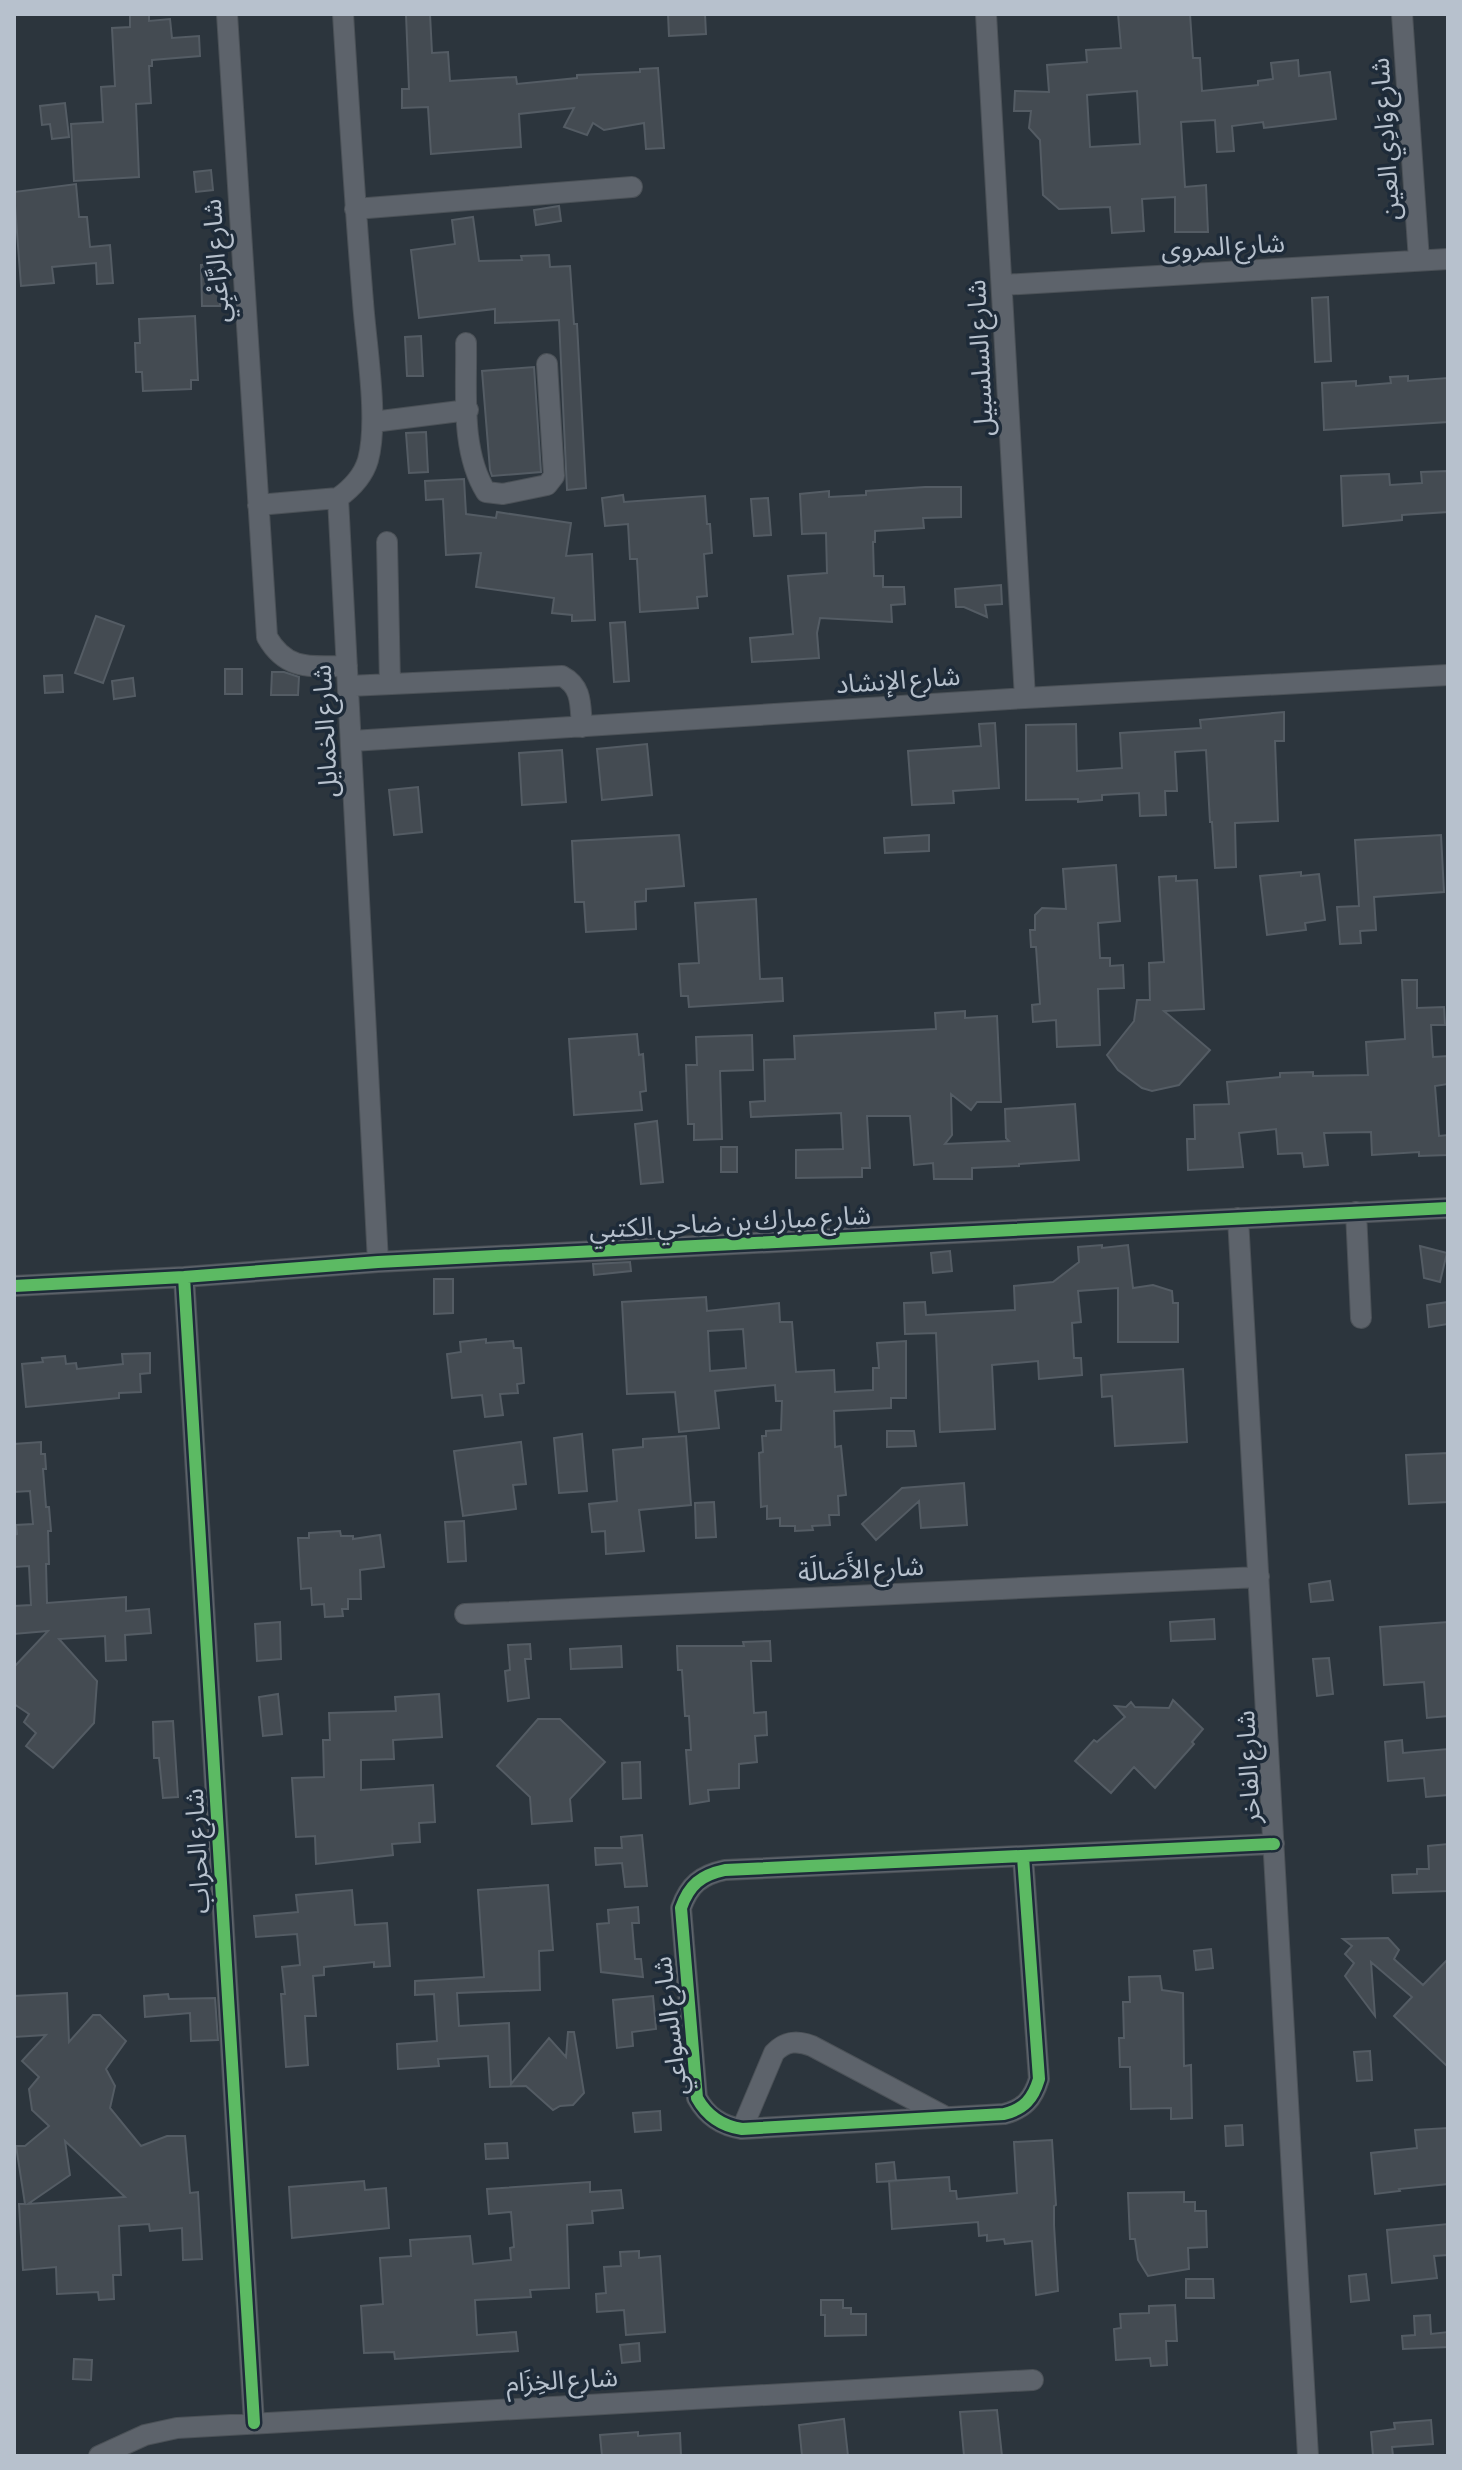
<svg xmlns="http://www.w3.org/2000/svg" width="1462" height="2470" viewBox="0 0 1462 2470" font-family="'Asap Condensed','Noto Sans Arabic',sans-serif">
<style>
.building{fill:#444b52;stroke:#545c64;stroke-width:2;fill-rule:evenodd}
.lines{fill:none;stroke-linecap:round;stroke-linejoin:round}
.minor-casing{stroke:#4b5157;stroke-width:22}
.minor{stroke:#5d636b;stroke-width:20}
.cycleway-casing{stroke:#1e2b39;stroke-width:17}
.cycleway{stroke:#5cba63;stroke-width:12}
.labels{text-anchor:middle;stroke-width:7;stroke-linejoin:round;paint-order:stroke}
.street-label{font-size:26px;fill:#b7c1cd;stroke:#1e2b39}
</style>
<rect width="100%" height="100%" fill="#2c353d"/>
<path class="building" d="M130,14H149V21L170,19L172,38L199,36L200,56L152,60V66H149L151,103L136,104L139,177L74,181L71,124L103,122L101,87L115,86L112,28L130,27Z
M406,14H430L432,53L448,52L450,81L516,77L517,84L577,78V75L640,72V69L658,68L664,148L646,149L644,123L604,130L593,123L587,135L564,127L574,108L519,114L521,147L431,154L428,107L402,108V89H409Z
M668,14H705L706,34L669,36Z
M1118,14H1190L1193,58H1200L1202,91L1258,85V81L1273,79L1271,63L1298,60L1299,76L1330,72L1336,119L1264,128L1263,122L1232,126L1234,151L1217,152L1215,120L1181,122L1185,187L1206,185L1208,232H1175V197L1142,199L1144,231L1112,233L1110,207L1059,209L1043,195L1040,140L1029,128L1031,111H1014L1015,91L1049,92L1047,65L1087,62L1086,50L1121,48ZM1137,91L1140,144L1090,147L1087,95Z
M65,103L69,137L52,139L50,124L42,125L40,106Z
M211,170L213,190L196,192L194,172Z
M76,184L79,217H87L90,247L110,245L113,283L97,284L96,263L52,267L54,283L21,286L14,192Z
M559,206L561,221L536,225L534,210Z
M473,217L479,261L522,260L521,256L549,255L550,267L570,266L574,324H577L586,488L567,490L559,320L495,323V309L419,318L411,250L455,244L452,220Z
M219,264L220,306H202L201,265Z
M1328,297L1331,361L1315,362L1312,298Z
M195,316L198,380H191V389L143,391L142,372H136L135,343H140L139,319Z
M421,336L423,376H407L405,337Z
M534,367L541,472L492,476L490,470L482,371Z
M1408,376V381L1448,378V422L1324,430L1322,383L1356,381V386L1391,383L1390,377Z
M426,432L428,472L409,473L406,433Z
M1448,471V512L1402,515V520L1343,526L1341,476L1389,474L1390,485L1422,483L1421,472Z
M464,479L466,514L496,518L497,512L571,523L566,556L592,554L595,620L572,621V615L552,613L554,598L476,587L481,553L446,555L443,499L426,500L425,481Z
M925,487H961V517L923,518L924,528L875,531V542H873L874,576H883V587H904L905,604L891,605L892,622L820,618L817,633L819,658L752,662L750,638L793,634L788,576L827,573L826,533L802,534L800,494L829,491V497L866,495V491Z
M623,495L624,502L705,496L707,524H710L712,553L704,554L707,596L697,597L698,608L640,612L637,559H630L628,524L605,526L602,498Z
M768,498L771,535L754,536L751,499Z
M1001,585L1002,604L985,605L987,617L964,607H956L955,589Z
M96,616L124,626L103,683L75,673Z
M625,622L629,681L614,682L610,623Z
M225,669H242V694H225Z
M272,672H284L299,677L298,695H271Z
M62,675L63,692L45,693L44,676Z
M133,678L135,696L114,699L112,681Z
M1284,712V741H1275L1278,821L1235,823L1236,867L1215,868L1212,822H1210L1206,750L1175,752L1177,791H1165L1166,815L1140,816L1139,793L1102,795V800L1078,802V799L1026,800V725L1076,724L1077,771L1122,768L1120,733L1201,728L1200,720Z
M995,723L999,788L953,791L954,803L912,805L908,751L981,746L979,724Z
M647,744L652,795L602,800L597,749Z
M562,750L566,802L522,805L519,753Z
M418,787L422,832L394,835L389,790Z
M679,835L684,886L646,889V901L635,902L636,929L586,932L584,902H575L572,841Z
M929,835V851L885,853L884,838Z
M1441,835L1444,892L1374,897L1376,930L1360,931L1361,943L1340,944L1337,907L1359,906L1355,840Z
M1116,865L1120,921L1098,923L1100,958H1110V966L1123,965L1124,988L1098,989L1100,1045L1057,1047L1056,1020L1033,1022L1032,1005L1040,1004L1036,947H1031L1030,930H1035V915L1042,908L1066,909L1063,869Z
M1301,872V876L1319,874L1325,920L1305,923L1306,930L1267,935L1260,876Z
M1176,876V881L1197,880L1204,1009L1164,1011L1210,1050L1179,1085L1152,1091L1142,1088L1118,1070L1107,1055L1134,1021L1137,1000H1150L1149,963L1164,962L1159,877Z
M756,899L760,979L782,978L783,1001L689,1007L688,996H681L679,964L699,963L695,903Z
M1402,980H1417V1008L1444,1007L1445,1025H1431L1433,1057L1448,1056V1084L1435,1086L1439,1136L1448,1135V1155L1419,1156V1152L1372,1155L1371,1132L1324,1133L1328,1165L1304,1167L1302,1153L1278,1154L1276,1129L1239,1133L1243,1167L1188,1170L1187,1139H1195L1194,1105L1229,1104L1227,1082L1280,1077V1073L1313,1072V1076L1368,1075L1366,1042L1405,1039Z
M965,1011V1018L997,1016L1001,1102H977L971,1110L951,1094L952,1135L945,1144L1009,1141L1006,1138L1005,1109L1075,1104L1079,1160L1019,1164V1166L972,1168V1179H934L933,1163L914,1165L910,1116H867L870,1168H862V1177L796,1178V1150L843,1149L841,1113L751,1117L750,1102L765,1101L764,1060L795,1059L794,1036L936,1029L935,1013Z
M637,1034L639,1055L643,1054L646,1091L640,1092L642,1110L574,1115L569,1039Z
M752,1035L753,1070L720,1071L722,1139L694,1140V1124H688L686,1065H697L696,1037Z
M657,1121L663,1182L641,1184L635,1124Z
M721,1147H737V1172H721Z
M1102,1245V1248L1128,1245L1133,1288L1153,1285L1172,1291L1173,1303H1178V1342H1118V1288L1078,1291L1081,1322L1072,1323L1074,1358H1081L1082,1375L1039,1379L1038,1361L992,1365L995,1429L940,1432L936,1333L905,1334L904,1303L925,1302L926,1315L1015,1310L1014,1286L1053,1282L1079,1262L1078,1247Z
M1420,1246L1447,1253L1440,1282L1424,1278Z
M950,1251L952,1271L933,1273L931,1253Z
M630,1262L631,1271L594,1275L593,1264Z
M434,1279H453V1313L434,1314Z
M706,1297L707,1311L779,1303L780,1322H792L796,1372L834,1370L835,1392L873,1390V1368H879L877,1343L906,1341V1398H891V1408L834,1411L835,1447L841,1446L846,1495L838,1496L839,1515H829L830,1525L812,1526L813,1530L795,1531V1526H780V1518L767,1519V1506L761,1507L759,1453L763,1452L762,1436H766V1431L781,1430L782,1401H776L775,1385L715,1391L719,1428L679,1432L675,1392L627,1394L622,1302ZM743,1329L746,1368L710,1371L708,1331Z
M1448,1302V1324L1429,1327L1427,1305Z
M486,1339V1343L513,1341L514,1348H521L524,1383L517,1384L518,1393L500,1394L503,1415L485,1417L482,1395L452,1398L447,1354L461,1352L460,1342Z
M150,1353V1373L140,1374L141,1392L119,1393V1398L26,1407L22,1364L43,1362L42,1358L65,1356L66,1364L76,1363L77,1369L123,1364L122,1354Z
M1183,1369L1187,1442L1115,1446L1112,1396L1102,1397L1101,1375Z
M887,1431H914L916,1446L887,1447Z
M582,1434L587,1491L559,1493L554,1438Z
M686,1436L691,1505L639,1510L644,1551L606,1554L605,1531L592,1532L589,1504L617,1501L613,1450L643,1447V1439Z
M41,1442V1454H45L46,1469H43L46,1507H49L51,1531H48L49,1564H46L47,1603L126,1597V1611L149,1609L151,1633L125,1635L126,1660L106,1661L105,1636L59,1639L97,1681L94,1723L53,1768L26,1746L36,1733L24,1722L29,1714L14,1704V1667L48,1631L14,1634V1606L31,1605L29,1566L14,1567V1535L17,1534L16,1525L33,1524L30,1491L14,1492V1444Z
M521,1442L526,1484L513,1485L516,1509L463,1516L454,1451Z
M1448,1453V1502L1409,1504L1406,1455Z
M964,1483L967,1525L921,1528L919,1501L876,1540L862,1524L902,1488Z
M714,1502L716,1537L696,1538L695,1503Z
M464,1521L466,1561L448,1562L445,1522Z
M340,1531L341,1536H353V1539L380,1535L384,1567L360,1570L361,1599H348V1609H342L343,1616L325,1617L324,1604L312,1605L311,1588L301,1589L298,1538H309V1533Z
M1330,1581L1333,1600L1311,1602L1309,1584Z
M1214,1619L1215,1639L1171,1641L1170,1622Z
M280,1622L281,1659L257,1661L255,1624Z
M1448,1622V1716L1427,1718L1424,1682L1384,1685L1380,1627Z
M770,1641L771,1661H751L754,1713L766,1712L767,1735L755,1736L757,1762L739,1764V1788L708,1790L709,1801L690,1804L686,1750H691L689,1716H685L682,1670H678L677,1646H744L743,1642Z
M530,1644L531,1659H525L529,1698L508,1701L505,1671L510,1670L508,1645Z
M621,1646L622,1667L571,1669L570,1649Z
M1329,1658L1333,1694L1317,1696L1313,1659Z
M278,1694L282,1734L263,1736L259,1697Z
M439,1694L442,1737L393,1740L394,1759L361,1760V1790L433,1785L435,1822L419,1823L420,1842L392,1844L393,1855L316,1864L315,1836L296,1837L292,1778L324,1777L323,1740H330L329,1713L396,1711L395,1697Z
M1173,1700L1203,1729L1192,1742L1194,1744L1155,1788L1134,1767L1111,1793L1075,1761L1094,1740L1097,1742L1125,1717L1115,1706L1126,1707L1131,1702L1135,1707L1169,1708Z
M538,1719H560L605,1762L570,1799L572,1821L532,1824L530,1797L497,1766Z
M173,1721L178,1797L163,1798L159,1758H154L153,1722Z
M1402,1740L1403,1753L1448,1749V1795L1426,1797L1424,1778L1388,1781L1385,1742Z
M640,1762L641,1798L623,1799L622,1763Z
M642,1835L647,1886L625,1887L622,1863L596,1865L595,1848H622L621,1837Z
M1448,1844V1891L1393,1893L1392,1875L1417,1874V1869H1429L1428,1846Z
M548,1885L553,1950L539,1951L540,1990L457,1993L459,2026L509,2023L511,2084L549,2038L566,2057L568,2032H574L584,2093L573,2105L560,2106L553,2110L526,2086L490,2087L488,2056L438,2059L439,2066L398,2069L397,2044L437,2041L434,1994L415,1995V1981L484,1977L478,1890Z
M352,1890L355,1925L387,1923L390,1966L374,1967V1962L324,1967V1975L313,1976L316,2016H305L308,2065L286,2067L281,1994H285L282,1967L300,1965L297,1934L256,1937L254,1916L298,1912L296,1895Z
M638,1907L639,1923H632L635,1959H641L643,1977L601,1972L597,1924L609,1923L608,1910Z
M1388,1938L1399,1950L1394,1959L1423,1985L1448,1959V2067L1394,2016L1412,1997L1371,1962L1375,2016L1345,1976L1354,1963L1345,1954L1352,1946L1343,1939Z
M1211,1949L1213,1968L1196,1970L1194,1951Z
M1160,1976L1162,1990L1183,1993L1184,2066L1191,2065L1192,2118L1171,2119V2108L1131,2109L1130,2067H1120L1119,2038H1124L1123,2002H1130L1129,1977Z
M67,1993L69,2042L93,2015H100L126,2041L106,2069L115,2086L110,2108L141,2146L167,2136H185L190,2193L198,2192L202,2259L183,2260L182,2228L150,2231L149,2224L119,2226L121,2275H113L114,2299L99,2300L98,2292L57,2294L56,2267L23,2270L19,2204H25L16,2146H25L49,2126L32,2110L29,2089L39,2077L22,2061L46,2035L14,2037V1996ZM65,2141L125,2197L28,2204L70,2175Z
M168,1994L169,1999L215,1998L218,2040L191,2041L190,2013L145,2017L144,1996Z
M653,1996L656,2029L632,2032L633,2046L617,2048L613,2000Z
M1370,2051L1372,2080L1357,2081L1354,2052Z
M660,2111L661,2130L635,2132L633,2113Z
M1242,2125L1243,2145L1226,2146L1225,2126Z
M1448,2128V2184L1399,2189L1400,2191L1375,2194L1371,2153L1417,2148L1415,2130Z
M1052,2140L1056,2205L1054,2206V2225L1058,2291L1036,2295L1032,2241L1005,2244L1004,2239L987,2241V2235L979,2236L978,2222L892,2229L889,2181L949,2177L950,2191H956L957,2199L1017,2193L1014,2142Z
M507,2143L508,2158L486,2159L485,2144Z
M894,2162L896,2181L877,2182L876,2164Z
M364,2181L365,2190L386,2188L389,2228L292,2238L289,2187Z
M590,2182V2192L621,2190L623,2208L592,2211L593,2223L567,2225L569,2288L530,2290L531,2297L475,2300L477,2335L516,2332L518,2351L395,2359L394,2352L364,2353L361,2306L383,2304L380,2258L411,2256L410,2240L470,2236L473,2264L511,2260L510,2248L514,2247L511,2212L489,2214L487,2189Z
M1184,2192V2202H1195V2211H1206L1207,2247L1188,2248L1189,2269L1148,2276L1138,2260L1135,2239H1130L1128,2193Z
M1448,2224V2255L1434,2256L1437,2278L1392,2283L1387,2230Z
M639,2251V2258L660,2256L665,2332L626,2335L624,2310L597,2312L596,2294L606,2293L604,2267L621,2266L620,2252Z
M1366,2274L1369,2300L1351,2302L1349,2276Z
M1186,2279H1213L1214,2298H1186Z
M821,2300H843V2308H851V2314H866V2335L825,2336V2315H821Z
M1175,2305L1177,2341H1166L1167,2365L1151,2366L1150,2358L1116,2360L1114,2329L1121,2328L1120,2314L1149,2313V2306Z
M1430,2315L1431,2334L1448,2332V2347L1403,2349L1402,2336L1415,2335L1414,2316Z
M639,2343L640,2361L622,2363L620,2345Z
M74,2359L92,2360L91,2380L73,2379Z
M997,2410L1002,2456H964L960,2412Z
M844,2419L848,2456H802L799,2425Z
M1431,2420L1433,2444L1392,2447L1393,2456H1373L1371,2432L1395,2429L1394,2423Z
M638,2432V2436L680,2433L681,2456H602L600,2435Z"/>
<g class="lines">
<defs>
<path id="minor" d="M227,14L267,637C287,672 312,666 347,666
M986,14L1025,698
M1402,14L1419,260
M355,209L632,187
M1002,285L1448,259
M466,343C467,391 460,450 486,492L503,494L547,485L554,476L547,364
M373,422L468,410
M338,498L378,1262
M338,498C352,488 363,477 368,460C379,420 366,345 363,302C355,206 349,110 343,14
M258,505L338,498
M387,542L390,684
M349,686L562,676C583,687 580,706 582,727
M352,741L1025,698L1448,675
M1356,1212L1361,1318
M1238,1218L1308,2456
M184,1277L254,2423
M14,1286L184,1277L378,1262L1448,1208
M465,1614L1259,1577
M1023,1857L1039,2079C1033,2099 1024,2109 1004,2114L742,2129C721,2126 707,2116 697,2098L681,1908C689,1885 701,1875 725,1870L1274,1844
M742,2129L774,2053C785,2041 797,2040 812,2046L946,2117
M99,2456L145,2435L177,2428L1033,2380"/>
</defs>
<use href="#minor" class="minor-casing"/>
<use href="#minor" class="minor"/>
<defs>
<path id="cycleway" d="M184,1277L254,2423
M14,1286L184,1277L378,1262L1448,1208
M1023,1857L1039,2079C1033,2099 1024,2109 1004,2114L742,2129C721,2126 707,2116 697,2098L681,1908C689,1885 701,1875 725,1870L1274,1844"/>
</defs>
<use href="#cycleway" class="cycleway-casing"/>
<use href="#cycleway" class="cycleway"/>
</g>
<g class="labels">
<g class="street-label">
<text transform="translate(1385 139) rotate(-94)" y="9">شارع وَادِي العين</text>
<text transform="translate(1223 246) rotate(-3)" y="9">شارع المروى</text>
<text transform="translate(216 261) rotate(-94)" y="9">شارع الرَّاعْبِي</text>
<text transform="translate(980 358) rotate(-93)" y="9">شارع السلسبيل</text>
<text transform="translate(898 680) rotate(-4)" y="9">شارع الإنشاد</text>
<text transform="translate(325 731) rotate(-93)" y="9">شارع الخمايل</text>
<text transform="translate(730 1222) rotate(-3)" y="9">شارع مبارك بن ضاحي الكتبي</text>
<text transform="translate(861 1569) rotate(-3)" y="9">شارع الأَصَالَة</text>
<text transform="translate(1248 1767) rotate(-93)" y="9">شارع الفاخر</text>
<text transform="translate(197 1851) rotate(-93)" y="9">شارع الحراب</text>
<text transform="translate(670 2026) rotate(-97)" y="9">شارع السواعي</text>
<text transform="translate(562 2380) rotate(-3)" y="9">شارع الخِزَام</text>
</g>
</g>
<rect width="1462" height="2470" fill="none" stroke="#b7c1cd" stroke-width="32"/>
</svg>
